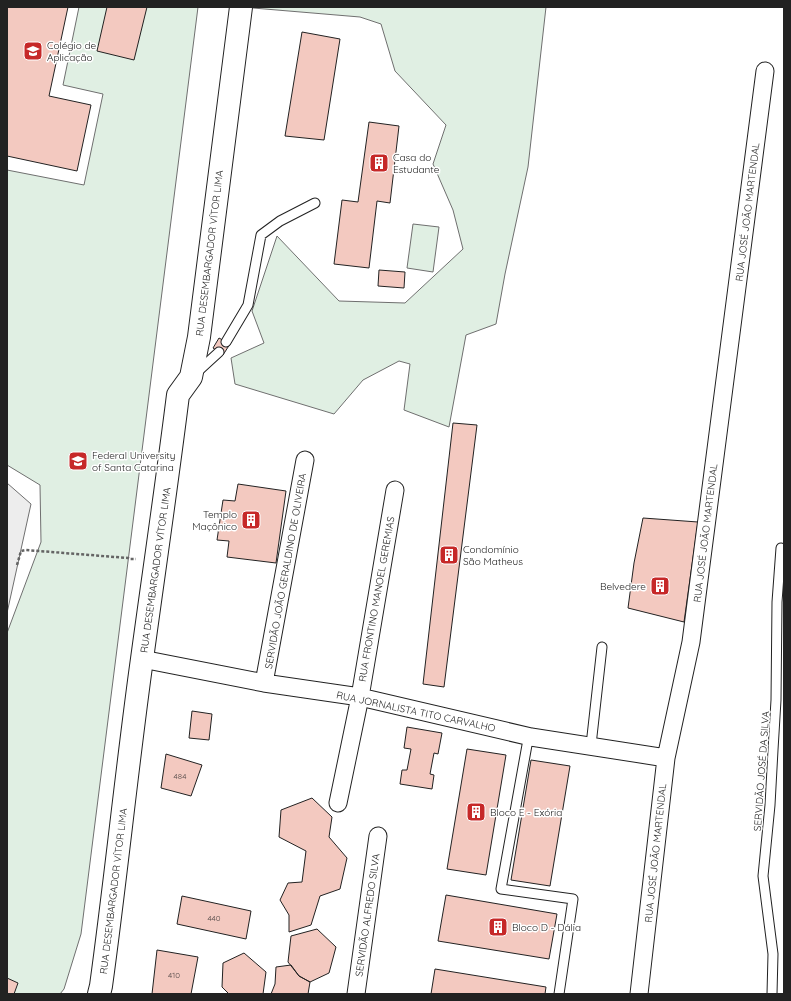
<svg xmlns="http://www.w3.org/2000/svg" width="791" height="1001" viewBox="0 0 791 1001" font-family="Quicksand,sans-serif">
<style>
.green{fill:#e0efe3;stroke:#6f6f6f}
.parking{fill:#ededed;stroke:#6f6f6f}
.building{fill:#f3c9c0;stroke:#222}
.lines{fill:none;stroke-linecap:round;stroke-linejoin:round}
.lane-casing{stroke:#222;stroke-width:11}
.street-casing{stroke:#222;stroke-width:19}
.secondary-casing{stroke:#222;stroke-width:24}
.path{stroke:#646464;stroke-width:2.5;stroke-dasharray:3 2;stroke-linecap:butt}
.lane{stroke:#fff;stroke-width:9}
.street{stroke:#fff;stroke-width:17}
.secondary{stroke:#fff;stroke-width:22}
.labels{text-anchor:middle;stroke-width:3;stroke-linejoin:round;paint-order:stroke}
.number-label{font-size:8px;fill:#564c4a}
.poi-label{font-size:10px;fill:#222;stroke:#fff;text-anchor:start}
.street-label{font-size:10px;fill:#222;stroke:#fff}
</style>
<rect width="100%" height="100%" fill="#fff"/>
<path class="green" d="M79,7H198L81,934L64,989L60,994H7V633L41,542L40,485L7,465V170L84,185L103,94L63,85Z
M253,7H546L528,167L505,274L496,324L466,335L449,427L404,410L410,364L399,361L363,380L334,414L235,384L231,358L264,343L252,311L277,236L339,301L405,303L463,249L453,210L433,164L446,125L395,71L381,24L360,17L253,8Z
M413,224L439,227L433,272L407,268Z"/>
<path class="parking" d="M7,483L31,504L7,613Z"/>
<path class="building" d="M7,7H68L49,96L91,105L77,171L7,156Z
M107,7H147L134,60L97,51Z
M302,32L340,39L324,140L285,136Z
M369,122L399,126L390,203L377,201L369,268L334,264L342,200L358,202Z
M379,270L405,272L404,288L378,286Z
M219,338L230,344L223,355L213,348Z
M453,423L477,425L444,687L423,684Z
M238,484L286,491L276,563L227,557L229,541L217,540L223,500L235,501Z
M643,518L698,522L684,622L628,608L634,563Z
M192,711L212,714L209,740L189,738Z
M407,727L442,733L438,754L434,753L430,774L434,775L432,789L400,784L402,770H407L411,749L404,748Z
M467,749L506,755L486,875L447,869Z
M166,754L202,765L191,796L161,788Z
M531,760L570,766L550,886L511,880Z
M312,798L332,817L329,837L347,858L340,889L320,896L311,925L289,932V915L280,900L288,883L302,882L306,851L279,837L281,810Z
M446,895L557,914L549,959L438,941Z
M182,896L251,911L246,939L177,924Z
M317,929L336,947L329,973L310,982L299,976L288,962L291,936Z
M157,950L198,957L191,994H152Z
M244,953L266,972L263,994H229L222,987L223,963Z
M291,965L299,976L310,982L308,994H271L275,984L276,967Z
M435,969L546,987L545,994H431Z
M7,978L18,983L14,994H7Z"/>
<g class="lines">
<defs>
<path id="lane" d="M226,342L248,305L261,235L280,221L315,203
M195,374L219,352
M531,737L527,745L501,889L573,899L559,994
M591,745L602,647
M772,994L773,954L763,876L770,805L773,750L776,700L777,602L781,548"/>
<path id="street" d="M142,659L264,683L360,697L531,737L666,758
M264,683L305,460
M338,803L360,697L395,490
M356,994L378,836
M639,994L666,758L691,642L765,71"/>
<path id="secondary" d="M99,994L101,986C116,877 127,767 142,659C154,571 167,483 178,395L191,377L199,337L241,7"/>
</defs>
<use href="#lane" class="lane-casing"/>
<use href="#street" class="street-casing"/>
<use href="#secondary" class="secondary-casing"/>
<path class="path" d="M17,565L21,551L26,550L128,558L129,559H136"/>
<use href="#lane" class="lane"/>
<use href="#street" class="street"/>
<use href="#secondary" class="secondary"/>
</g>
<defs>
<symbol id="school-square" viewBox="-11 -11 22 22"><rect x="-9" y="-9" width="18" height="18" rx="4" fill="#c62828" stroke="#fff"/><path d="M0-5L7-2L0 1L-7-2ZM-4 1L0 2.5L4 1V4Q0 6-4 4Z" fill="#fff"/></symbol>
<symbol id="building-square" viewBox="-11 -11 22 22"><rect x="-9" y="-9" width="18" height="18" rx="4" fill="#c62828" stroke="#fff"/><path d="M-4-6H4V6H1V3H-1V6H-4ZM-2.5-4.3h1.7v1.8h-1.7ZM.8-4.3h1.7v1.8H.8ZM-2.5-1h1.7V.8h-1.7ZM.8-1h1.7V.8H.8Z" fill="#fff"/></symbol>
<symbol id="university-square" viewBox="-11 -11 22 22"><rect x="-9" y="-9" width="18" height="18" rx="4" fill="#c62828" stroke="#fff"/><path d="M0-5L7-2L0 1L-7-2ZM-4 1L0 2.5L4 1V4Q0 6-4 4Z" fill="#fff"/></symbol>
</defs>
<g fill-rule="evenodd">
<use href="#school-square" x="22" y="40" width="22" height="22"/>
<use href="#building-square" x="368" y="152" width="22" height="22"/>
<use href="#university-square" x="67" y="450" width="22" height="22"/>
<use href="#building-square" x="240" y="509" width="22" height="22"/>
<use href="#building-square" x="438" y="544" width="22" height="22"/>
<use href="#building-square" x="649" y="575" width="22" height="22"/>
<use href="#building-square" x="465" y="801" width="22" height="22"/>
<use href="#building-square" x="487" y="916" width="22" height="22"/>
</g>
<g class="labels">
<g class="number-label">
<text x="180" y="779">484</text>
<text x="214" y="921">440</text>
<text x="174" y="978">410</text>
</g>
<g class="poi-label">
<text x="47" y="49">Colégio de<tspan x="47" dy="12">Aplicação</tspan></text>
<text x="393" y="161">Casa do<tspan x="393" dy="12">Estudante</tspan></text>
<text x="92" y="459">Federal University<tspan x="92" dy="12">of Santa Catarina</tspan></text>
<text x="237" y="518" text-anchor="end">Templo<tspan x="237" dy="12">Maçônico</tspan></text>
<text x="463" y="553">Condomínio<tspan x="463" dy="12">São Matheus</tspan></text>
<text x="646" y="590" text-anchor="end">Belvedere</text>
<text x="490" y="816">Bloco E - Exória</text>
<text x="512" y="931">Bloco D - Dália</text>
</g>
<g class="street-label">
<text transform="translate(747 212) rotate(-83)" y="4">RUA JOSÉ JOÃO MARTENDAL</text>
<text transform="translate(209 253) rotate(-83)" y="4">RUA DESEMBARGADOR VÍTOR LIMA</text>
<text transform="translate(705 533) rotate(-83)" y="4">RUA JOSÉ JOÃO MARTENDAL</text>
<text transform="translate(155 570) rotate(-82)" y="4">RUA DESEMBARGADOR VÍTOR LIMA</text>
<text transform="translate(285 571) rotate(-80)" y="4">SERVIDÃO JOÃO GERALDINO DE OLIVEIRA</text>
<text transform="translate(376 599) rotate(-80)" y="4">RUA FRONTINO MANOEL GEREMIAS</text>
<text transform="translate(416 711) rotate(12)" y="4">RUA JORNALISTA TITO CARVALHO</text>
<text transform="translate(761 771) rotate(-86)" y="4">SERVIDÃO JOSÉ DA SILVA</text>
<text transform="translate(655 853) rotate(-84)" y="4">RUA JOSÉ JOÃO MARTENDAL</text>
<text transform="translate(113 891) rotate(-83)" y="4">RUA DESEMBARGADOR VÍTOR LIMA</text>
<text transform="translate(367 915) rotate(-82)" y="4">SERVIDÃO ALFREDO SILVA</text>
</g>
</g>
<rect width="791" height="1001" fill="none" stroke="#222222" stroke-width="16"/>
</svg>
